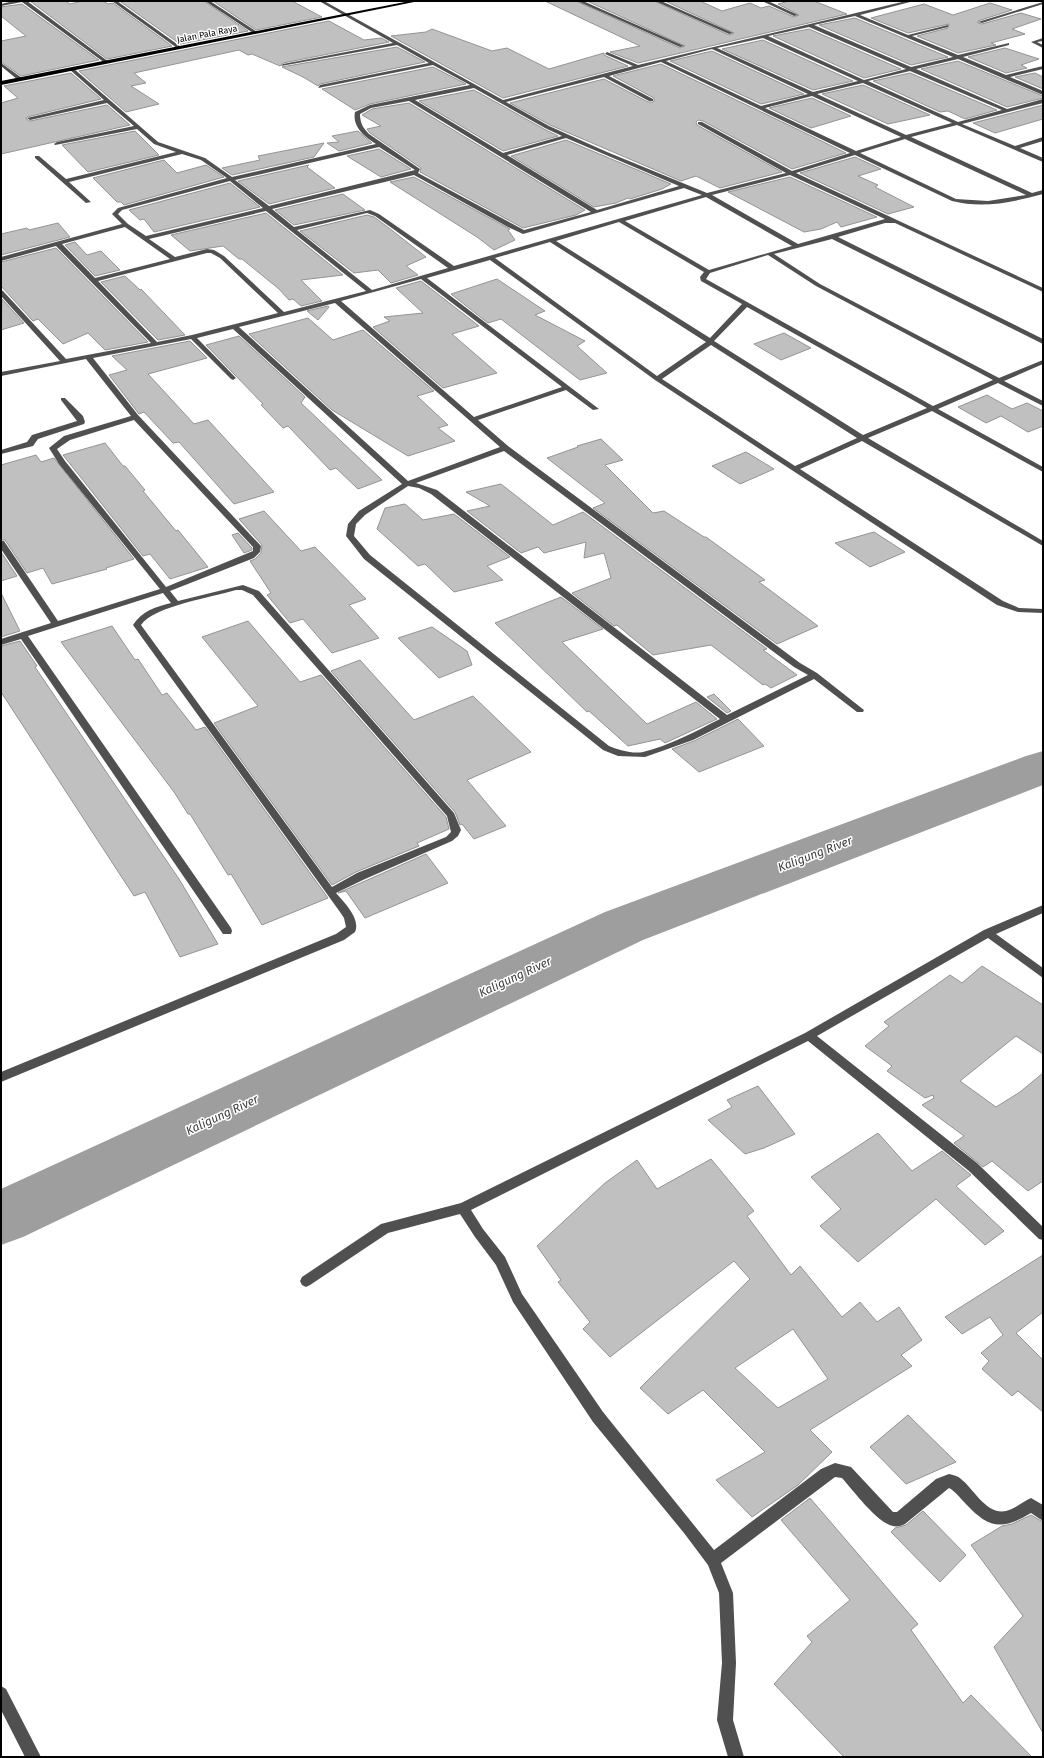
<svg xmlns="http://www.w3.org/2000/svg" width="1044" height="1758" viewBox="0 0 1044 1758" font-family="'Fira Sans',sans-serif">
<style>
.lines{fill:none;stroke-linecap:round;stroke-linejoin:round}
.river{fill:#9e9e9e;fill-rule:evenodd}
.building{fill:#c0c0c0;stroke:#949494;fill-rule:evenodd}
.minor{fill:#505050;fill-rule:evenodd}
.major{fill:#000;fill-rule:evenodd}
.labels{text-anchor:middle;stroke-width:3;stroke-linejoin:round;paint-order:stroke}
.far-street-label{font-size:9px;fill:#000;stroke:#fff}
.water-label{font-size:12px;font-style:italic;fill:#3f3f3f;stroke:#fff}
</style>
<rect width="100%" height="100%" fill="#fff"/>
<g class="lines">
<path class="river" d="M1043,751V785L643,940L23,1237L1,1245V1189L605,912L1026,756Z"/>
</g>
<path class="building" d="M30,1H65L70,4L83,1H103L108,4L113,3L172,46L107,59Z
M124,1H204L248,31L180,44L121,2Z
M213,1H292L322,17L256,30Z
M545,1H576L680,48L685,46L587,1H654L729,35L734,33L665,1H700L722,11L750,3L761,8L769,6L794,17L799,15L778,4L789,1H814L847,14L638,63L610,52L640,46Z
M990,3L1012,10L978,21V23L982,24L1021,13L1041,19L1012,29L1025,34L991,43L996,45L958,53L917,36L948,28L949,24L908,33L871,18L924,4L953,15Z
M22,4L99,60L21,76L1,62V41L26,36L1,16V7Z
M855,18L948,57L911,65L819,25Z
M329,21L364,40L381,38L389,42L283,63L280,66L252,54L248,55L239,50L134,73L146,83L131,86L159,104L126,112L79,71Z
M432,29L492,51L507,48L549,69L604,53V55L628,66L503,98L391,36L426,32Z
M809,29L901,69L864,78L773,36Z
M763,40L853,81L813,90L722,49Z
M397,47L425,62L320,84L318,86L303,77L282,67Z
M1005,48L1039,59L1021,65L1027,68L1006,73L968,57Z
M712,51L804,94L761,104L670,61Z
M958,61L1043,96V98L1007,107L921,69Z
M661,64L801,131L846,153L792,169L703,121L698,120L696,122L697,125L782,172L720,188L696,176L681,181L550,125L510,103L604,79L648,102H653L654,101V98L613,76Z
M433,67L466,84L370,104L355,110L322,89Z
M71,73L101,99L27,117L26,119L30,121L107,105L130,125L1,154V103L18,98L4,86Z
M910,73L997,110L965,119L948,111L940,112L873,81Z
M1035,73L1043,77V89L1015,77Z
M863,85L930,115L888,124L822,94Z
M474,90L544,129L558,136L503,151L419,101Z
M812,98L851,116L811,128L769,108Z
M409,103L585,210L576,215L523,228L420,172L421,168L370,133L367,129L381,126L362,115L372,109Z
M1043,105V119L995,133L973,123Z
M135,131L159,155L88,172L62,145Z
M358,131L372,143L339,151L327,143L339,142L332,136Z
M566,140L671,184L662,189L630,199L628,198L616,203L594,207L511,156Z
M324,143L314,157L232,175L222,168L260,160L258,156Z
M379,149L411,169L381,177L347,156Z
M855,157L881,169L858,176L878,185L875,187L914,207L888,214L800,173Z
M164,160L177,173L206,165L224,177L124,205L121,202H117L93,178Z
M309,165L307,167L335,188L269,204L238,181Z
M414,177L510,229L508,230L515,240L494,250L477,237L390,182Z
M790,177L877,217L841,227L837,222L821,229L804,232L728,192Z
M230,183L260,207L154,232L144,219L140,220L129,210Z
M343,194L365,210L294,225L275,210Z
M266,213L343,275L301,280L322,301L301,306L293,299L289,300L279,289L242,259H239L223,246L190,251L171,235Z
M367,215L374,217L389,228L426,257L406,266L418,275L391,283L378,270L354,273L300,231Z
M58,223L70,237L1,255V234L27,228L29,230Z
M75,242L87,255L101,251L120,270L95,276L65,245Z
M56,248L148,342L105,350L88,333L63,344L38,319L33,321L1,286V262Z
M125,276L140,290L141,289L185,335L158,340L101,282Z
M497,279L545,311L535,315L585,341L577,346L607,373L580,380L501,319L488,323L451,294Z
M421,281L479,326L452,334L497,373L443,388L373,327L390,321L384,317L423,313L396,288Z
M2,299L24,323L1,330Z
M328,306L329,307L318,320L307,311Z
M308,318L333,340L363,330L434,391L417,396L448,425L438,428L455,441L408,456L332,410L249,334Z
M784,333L811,348L781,360L754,344Z
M239,336L305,397L301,403L382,480L358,489L336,468L330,470L288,426L283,428L261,405L263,404L206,345Z
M190,341L207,358L148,374L194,424L208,420L274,492L234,504L179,442L173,443L144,412L139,414L109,375L127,370L112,356Z
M987,395L1012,409L1027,403L1043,411V426L1028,432L1001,416L986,423L958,407Z
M601,439L623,460L605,465L653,513L664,511L704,537H706L765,580L759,582L818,626L777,644L593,508L605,503L547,458L578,447L577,446Z
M105,443L123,466H125L145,490L143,491L176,531L178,530L208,567L170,579L150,554L143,556L63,455Z
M746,452L774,469L740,484L712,466Z
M36,455L41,462L54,458L134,559L106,568L107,569L52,584L43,568L27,573L5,540H1V465Z
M501,484L553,525L583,512L767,649L763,650L797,675L771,688L765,684L763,685L711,645L653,655L617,625L614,626L572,593L611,578L604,553L584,558L586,542L544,553L538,547L521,553L467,511L490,506L466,492Z
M405,504L423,520L454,514L510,557L487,566L503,580L454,592L425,564L418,566L377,529L385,508Z
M264,511L301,551L315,547L366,599L349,605L379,638L332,653L303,619L290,623L267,595L271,593L250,561L255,559L261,553L262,545L239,519Z
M874,532L905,552L870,567L835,543Z
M238,533L252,548V550L244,553L232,535Z
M1,552L17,576L1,581Z
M1,593L20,631L1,637Z
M561,597L603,629L562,642L647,724L696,702L717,719L665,743L660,739L628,746L589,711L587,712L495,623Z
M248,621L300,682L321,675L446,817L449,829L417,843L419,846L356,872L332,885L214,723L258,706L202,637Z
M112,626L135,660L138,659L162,695L167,693L196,730L205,727L328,898L262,925L231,874L228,875L190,814H188L174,792L61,642Z
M432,627L467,651L472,665L439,678L398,638Z
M20,641L35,663L37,666L35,667L179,879L218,944L180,957L145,892L134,896L1,692V646Z
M360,660L414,720L473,696L531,752L467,780L506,826L474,839L462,824L460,825L455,812L331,671Z
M714,694L731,711L727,713L707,697Z
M738,719L764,746L699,772L672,749L694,741Z
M426,854L448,883L365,918L346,891L338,893Z
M982,966L1043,1005V1054L1016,1036L960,1081L996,1107L1020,1092L1043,1073V1181L1028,1191L992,1161L983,1167L954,1143L964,1136L922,1105L934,1098L933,1095L925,1098L887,1071L892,1066L865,1046L889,1026L884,1022L950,975L962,983Z
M758,1086L795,1134L764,1148L745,1154L708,1120L732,1107L727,1100Z
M878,1133L912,1171L942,1151L971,1175L956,1186L1004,1231L985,1245L936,1199L858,1262L820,1226L841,1209L811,1177Z
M711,1159L754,1211L747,1216L791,1275L800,1266L842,1317L860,1302L877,1322L899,1307L922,1340L901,1355L912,1366L810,1430L832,1452L798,1485L752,1517L716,1480L765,1452L703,1390L668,1414L640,1388L750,1279L734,1261L610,1357L583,1329L590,1322L558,1282L561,1280L537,1246L605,1183L637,1160L657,1189ZM793,1329L828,1379L778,1408L735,1368Z
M1043,1255V1312L1016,1333L1043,1360V1412L1018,1391L1012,1396L982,1369L989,1361L981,1353L1003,1335L990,1317L962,1334L945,1317Z
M908,1415L956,1462L906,1484L870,1447Z
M810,1498L918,1624L911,1630L963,1703L971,1695L1032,1757H844L774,1684L812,1642L807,1636L850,1600L781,1520Z
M923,1511L966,1555L940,1582L891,1532L895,1528L906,1525Z
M1031,1515L1043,1522V1733L994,1647L1023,1616L971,1545L1002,1526L1012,1524Z"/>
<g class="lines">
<path class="minor" d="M14,1H27L109,62L105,63L22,2L1,6V4Z
M112,1H117L181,47L177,48Z
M205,1H210L257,32L253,33Z
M319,1H324L503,100L633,66L605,54L607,52L638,65L906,1H914L860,15L908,35L948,25V27L912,36L958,55L1009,43V45L963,57L1006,75L1043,66V69L1010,77L1043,91V95L958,59L916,69L1007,109L1043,99V103L962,124L1015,146L1043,137V141L1020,148L1043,158V162L957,125L911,137L1032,193L1043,190V194C1013,202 983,209 952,201L855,155L796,173L1043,288V292L1041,291L895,223H885L838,237L1043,339V344L832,239L774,254L820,284L999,378L1043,360V364L1004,381L1043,401V406L998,383L938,409L1043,467V472L932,411L868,438L1043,541V546L862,441L800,469L1003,601L1019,608L1043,609V613L1018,612L997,605L655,380L490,260L427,278L599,409L593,410L566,390L478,420L508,446L800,663L817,673L864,710L863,712H857L814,679L693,740L645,757L618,756L603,750L364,559L346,536L348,524L359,511L402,484L233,329L197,338L235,377L236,378L233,380L231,379L191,339L93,358L138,415L261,546L260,552L254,558L170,591L178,601L243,585L259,591L454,813L461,830L458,836L452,841L365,879L336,893C344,902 361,919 355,932L344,940L1,1082V1072L336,934L346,927L344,918L340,912L133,625C142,611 155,607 171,603L163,593L28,636L231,928L232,931L231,934H223L21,639L1,645V639L51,623L1,549V541H4L58,621L160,589L59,464L49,448L64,436L131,416L86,359L1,376V372L60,361L1,296V290L3,291L66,359L151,343L56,246L1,261V257L122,224L112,214L118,208L227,178L201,160L182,154L69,182L91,202L86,203L35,158V156H39L66,179L176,152L154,144L137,129L55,145L54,144L57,142L134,126L107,103L30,120L27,118L104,100L69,69L73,68L158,142L205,158L232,177L376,144C365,137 352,127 355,112L370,105L470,85L433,65L318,88L320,85L429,63L397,45L281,66L283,64L393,43ZM855,16L953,57L911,67L814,25ZM809,27L906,69L864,80L768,36ZM763,38L858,81L813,92L717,48ZM712,49L808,94L761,106L666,61ZM661,62L850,153L792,171L702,122H698V124L786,173L707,193L607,152L549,126L506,102L604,77L649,101H653V99L609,76ZM910,71L1002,110L958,122L868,81ZM863,83L952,123L906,135L817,94ZM474,88L545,128L562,136L503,153L415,100ZM812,96L901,137L856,151L765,108ZM409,101L591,212L524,230L418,173L420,169L369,134C363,128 360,123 360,114L371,108ZM566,138L679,186L597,210L507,155ZM905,139L1026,195L988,201L956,199L860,153ZM379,147L415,170L269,206L235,180ZM414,175L508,227L523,234L684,188L702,195L454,266L379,214L370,210L294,227L272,209ZM790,175L885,219L798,244L712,195ZM230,181L263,208L146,236L128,224L118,214L122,210ZM706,197L792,246L709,270L625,221ZM266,211L366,291L284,312L224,256L214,250L207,249L175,257L149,239ZM367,213L375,216L448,268L372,290L297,230ZM619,222L704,272L700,277L701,281L742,304L710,338L556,241ZM125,227L170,259L95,278L62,244ZM550,242L706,342L657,376L495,258ZM207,253H211L220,258L278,313L192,335L157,342L98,281ZM768,255L816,286L993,380L933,406L706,279L710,273ZM421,279L562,387L474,417L341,301ZM335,303L500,447L408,481L239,327ZM747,307L927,408L863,435L714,341ZM711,345L857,438L795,466L662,379ZM134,420L253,547V551L166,587L65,461L57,449L70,440ZM504,451L794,667L808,675L727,715L437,490L416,483ZM408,486L419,488L431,494L720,719C696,731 669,746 643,752C632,754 619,750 609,746L370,555L354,536L356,524L365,515ZM236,590H242L253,595L447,816L451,832L446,837L357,873L332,887L141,625C154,606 213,597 236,590Z
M577,1H583L684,46L680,47Z
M655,1H661L733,33L729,34Z
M762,1H768L798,15L794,16Z
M1043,2V4L982,23L978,22Z
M1043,38V41L1037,42L1043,45V48L1031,42Z
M1,63L22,78V80H18L1,66Z
M61,398H65L83,416L85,422L84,424L38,439L33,446L1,454V450L27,442L32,435L77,421L61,400Z
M1043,905V913L996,934L1043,968V978L988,938L817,1036L977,1163L1043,1227V1240L1039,1239L969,1171L808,1041L471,1210L483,1229L505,1257L522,1294L603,1412L714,1550L821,1469L835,1463L851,1467L893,1512H897L936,1479L949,1474C953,1475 958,1476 961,1479C974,1489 986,1515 1006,1511C1015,1509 1022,1502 1031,1498L1043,1505V1521L1031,1513C1001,1531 988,1528 965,1503C960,1498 955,1491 949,1488L905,1524C901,1526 897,1527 893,1526C877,1523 853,1490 842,1478L835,1477L721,1563L733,1593L736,1663L733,1720L744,1757H728L717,1720L722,1663L719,1593L708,1565L684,1533L593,1422L513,1302L496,1265L475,1237L460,1214L388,1233L310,1285L306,1287L302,1285L300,1281L302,1277L381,1224L461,1203L805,1033L984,930Z
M1,1686L6,1689L41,1757H25L1,1710Z"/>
<path class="major" d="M410,1H419L1,85V81Z"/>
</g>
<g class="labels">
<g class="far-street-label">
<text transform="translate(207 34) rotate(-11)" y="3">Jalan Pala Raya</text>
</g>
<g class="water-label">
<text transform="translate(815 854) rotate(-21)" y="4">Kaligung River</text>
<text transform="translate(515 977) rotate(-25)" y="4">Kaligung River</text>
<text transform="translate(222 1115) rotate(-25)" y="4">Kaligung River</text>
</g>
</g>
<rect width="1044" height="1758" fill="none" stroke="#000000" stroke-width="4"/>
</svg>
